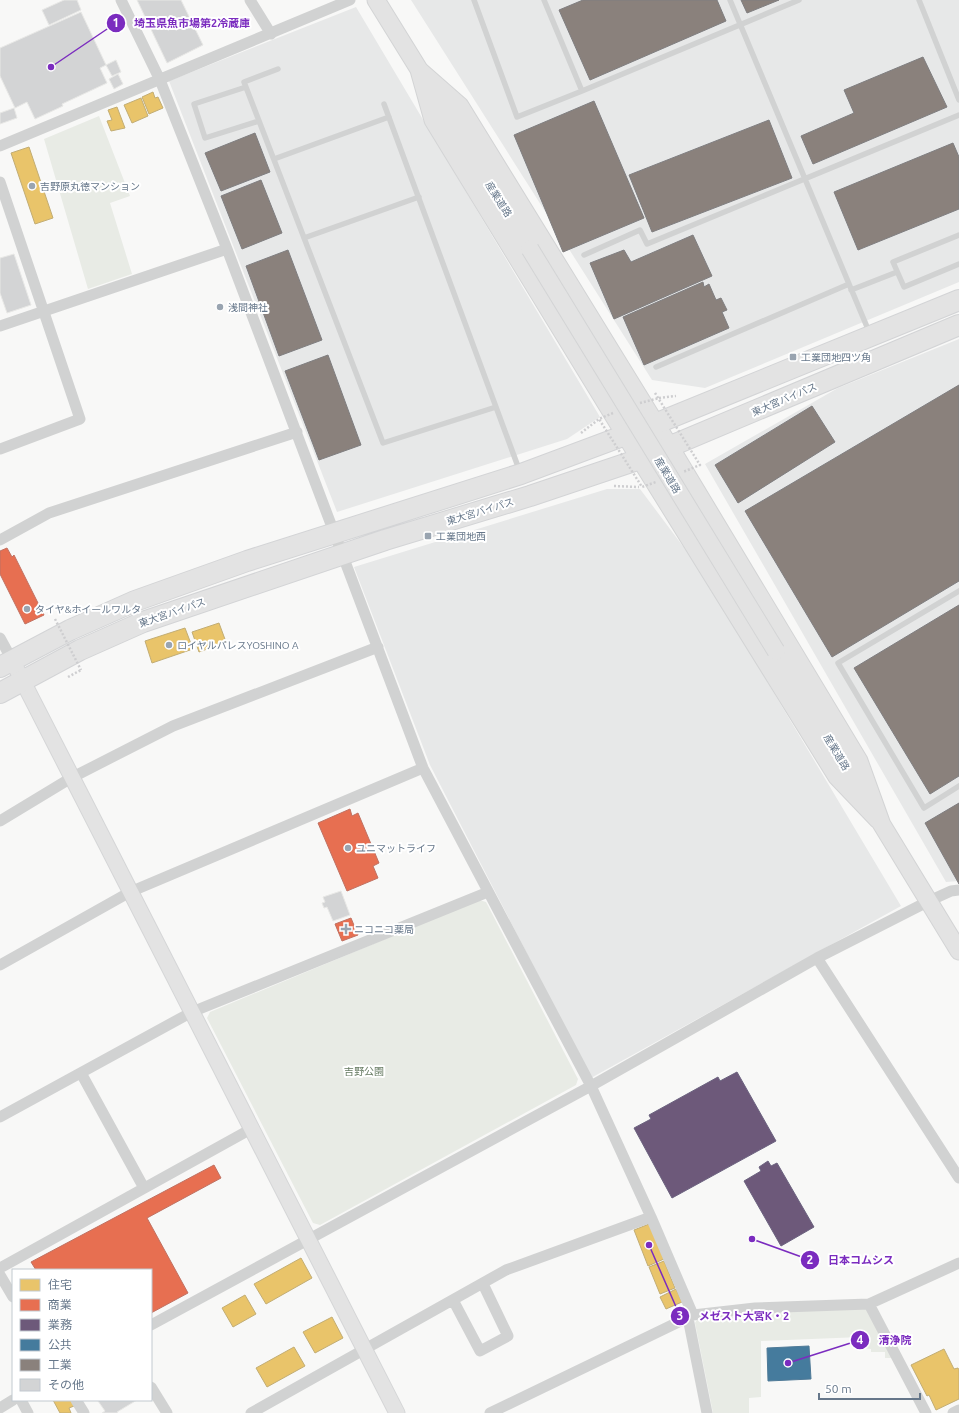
<svg xmlns="http://www.w3.org/2000/svg" width="959" height="1413" viewBox="0 0 959 1413" font-family="Ubuntu,'Noto Sans JP',sans-serif">
<style>
.built{fill:#e7e8e8}
.green{fill:#e8ebe5}
.homes{fill:#e9c46a;stroke:#c2ad74}
.shops{fill:#e76f51;stroke:#c07162}
.offices{fill:#6d597a;stroke:#6b627f}
.public{fill:#457b9d;stroke:#4f7a97}
.industry{fill:#8a817c;stroke:#7f7e80}
.building{fill:#d3d4d5;stroke:#e8e8e6}
.lines{fill:none;stroke-linecap:round;stroke-linejoin:round}
.secondary-casing{stroke:#d5d6d7;stroke-width:17}
.primary-casing{stroke:#d3d4d5;stroke-width:19}
.highway-casing{stroke:#d3d4d6;stroke-width:22}
.path{stroke:#ceced0;stroke-width:2.5;stroke-dasharray:2 2;stroke-linecap:butt}
.lane{stroke:#d1d2d2;stroke-width:5.5}
.street{stroke:#d1d2d2;stroke-width:11}
.secondary{stroke:#e3e3e3;stroke-width:15}
.primary{stroke:#e3e3e3;stroke-width:17}
.highway{stroke:#e3e3e3;stroke-width:20}
.primary-bridge-casing{stroke:#d3d4d5;stroke-width:19;stroke-linecap:butt}
.path-bridge{stroke:#ceced0;stroke-width:2.5;stroke-dasharray:2 2;stroke-linecap:butt}
.primary-bridge{stroke:#e3e3e3;stroke-width:17}
.poi-dot{fill:#99a4b0;stroke:#fff;stroke-width:1.5}
.labels{text-anchor:middle;stroke-width:4;stroke-linejoin:round;paint-order:stroke}
.poi-label{font-size:10px;fill:#66778a;stroke:#fff;text-anchor:start}
.street-label{font-size:10px;fill:#66778a;stroke:#fff}
.park-label{font-size:10px;fill:#657a61;stroke:#fff}
.leader{fill:none;stroke:#7b2cbf;stroke-width:1.5}
.callout-dot{fill:#7b2cbf;stroke:#fff;stroke-width:1.5}
.mark-label{font-size:12px;text-anchor:middle;font-weight:bold;fill:#fff}
.callout-label{font-size:11px;text-anchor:middle;font-weight:bold;fill:#7b2cbf;stroke:#fff;stroke-width:4;stroke-linejoin:round;paint-order:stroke}
</style>
<rect width="100%" height="100%" fill="#f8f8f7"/>
<path class="built" d="M411,0H959V282L705,388L652,380Z
M356,7L600,417L567,439L337,512L169,81Z
M959,339V881L946,882L705,464L838,388Z
M607,489H640L700,569L901,906L591,1078L430,765L354,567Z"/>
<path class="green" d="M99,116L130,196L110,203L132,274L88,289L44,139Z
M479,900L486,902L578,1079L576,1085L320,1225L313,1223L207,1018L210,1012Z
M869,1309L895,1358H885V1352H871V1349L861,1348V1337L761,1341V1397L749,1398V1413H713L695,1323L699,1317L761,1310Z"/>
<path class="homes" d="M153,92L155,98L158,97L163,108L149,114L142,97Z
M141,98L148,116L132,123L124,105Z
M117,107L125,128L111,131L107,121L112,120L108,110Z
M29,147L53,218L35,224L11,153Z
M219,623L226,642L199,652L192,632Z
M185,628L193,649L152,663L145,641Z
M649,1224L664,1259L648,1266L634,1230Z
M301,1258L312,1278L266,1304L254,1284Z
M664,1261L675,1288L660,1294L649,1267Z
M676,1289L682,1302L666,1309L660,1297Z
M245,1295L256,1314L233,1327L222,1308Z
M332,1317L343,1338L315,1353L303,1332Z
M294,1347L305,1366L267,1387L256,1368Z
M944,1349L954,1369L958,1368L959,1370V1399L936,1410L929,1395L927,1396L911,1365Z
M53,1400H71L74,1406L69,1408L71,1413H60Z"/>
<path class="shops" d="M7,548L12,557L14,555L44,615L25,624L0,574V551Z
M350,809L352,816L358,813L379,863L373,866L378,878L347,891L318,823Z
M351,918L358,935L342,941L335,924Z
M214,1165L221,1178L147,1218L188,1293L151,1313V1270H36L31,1262Z"/>
<path class="offices" d="M737,1072L776,1141L672,1198L634,1128L651,1119L649,1115L718,1077L720,1081Z
M768,1161L771,1166L777,1163L814,1227L781,1246L744,1181L761,1171L759,1167Z"/>
<path class="public" d="M809,1346L811,1379L768,1381L767,1348Z"/>
<path class="industry" d="M583,0H717L726,21L590,80L559,10Z
M741,0H779L747,13Z
M923,57L947,107L813,164L801,136L854,113L844,90Z
M594,101L644,218L563,252L514,135Z
M769,120L792,178L652,232L629,175Z
M255,133L270,172L221,191L205,153Z
M953,143L959,157V209L858,250L834,192Z
M261,180L282,233L242,249L221,196Z
M693,235L712,276L614,319L590,263L624,250L631,262Z
M288,250L322,340L279,356L246,266Z
M703,282L704,287L709,284L716,300L721,298L727,310L722,312L729,328L644,365L623,317Z
M328,355L361,445L319,460L285,371Z
M959,385V581L832,657L745,511Z
M812,406L835,442L738,503L715,465Z
M959,605V776L930,794L854,668Z
M959,803V884L925,823Z"/>
<path class="building" d="M64,0H77L81,10L49,25L42,10Z
M137,0H181L203,45L167,63Z
M81,12L106,65L100,68L107,83L62,104L63,106L35,119L27,102L15,108L0,76V48Z
M116,60L121,72L112,76L106,65Z
M118,74L123,84L114,89L109,79Z
M14,108L17,118L0,124V113Z
M14,254L31,305L7,313L0,293V258Z
M341,891L350,915L333,921L327,907L324,908L322,903L325,902L323,897Z
M100,1400H137L117,1412L118,1413H102L105,1411L98,1401Z"/>
<g class="lines">
<defs>
<path id="secondary" d="M12,660L397,1413"/>
<path id="primary" d="M376,0L530,249
M419,70L460,106L670,447L859,761L882,825
M419,70L433,120L640,459L837,777L878,820
M776,651L863,794
M876,815L959,951"/>
<path id="highway" d="M0,667L70,630L135,601L247,561L521,474L655,424L959,300
M0,693L80,650L143,622L385,540L530,496L640,459L959,325"/>
</defs>
<use href="#secondary" class="secondary-casing"/>
<use href="#primary" class="primary-casing"/>
<use href="#highway" class="highway-casing"/>
<path class="path" d="M659,398L676,396
M581,433L599,419
M614,486L639,487
M68,677L81,670"/>
<path class="lane" d="M474,0L517,117L582,91
M544,0L582,91L799,0
M730,0L870,334
M919,0L959,100
M278,69L244,82L383,443L496,407
M246,87L194,104L205,138L259,121
M384,104L520,472
M274,159L389,117
M959,235L893,262L904,287L959,264
M304,238L419,197
M584,255L640,230L647,244L959,115
M851,290L897,272
M656,367L849,284
M959,591L838,663L924,808L959,786"/>
<path class="street" d="M121,0L160,80L227,249L423,768L591,1086L651,1217L693,1315
M250,0L271,34
M0,146L350,0
M0,182L80,419L0,449
M0,326L227,249
M0,540L49,513L297,432
M0,638L12,660
M0,821L71,778L173,726L378,647
M817,958L959,1178
M0,965L130,892L423,768
M81,1073L144,1188
M0,1117L192,1012L488,892
M0,1268L251,1129
M0,1275L13,1297
M453,1300L480,1351L508,1336L483,1284
M869,1304L926,1413
M688,1318L707,1413
M151,1325L591,1086L817,958L929,901L951,891L959,890
M151,1387L167,1413
M21,1400L28,1413
M76,1400L84,1413
M0,1408L13,1400
M251,1413L506,1270L651,1217
M490,1413L693,1315L755,1308L869,1304L959,1263
M953,1413L959,1410"/>
<use href="#secondary" class="secondary"/>
<use href="#primary" class="primary"/>
<use href="#highway" class="highway"/>
<defs>
<path id="primary-bridge" d="M530,249L776,651"/>
</defs>
<use href="#primary-bridge" class="primary-bridge-casing"/>
<path class="path-bridge" d="M655,393L700,465L683,472
M640,403L659,398
M613,413L599,419L642,487L656,482
M55,619L81,670"/>
<use href="#primary-bridge" class="primary-bridge"/>
</g>
<g class="poi-dot">
<circle cx="32" cy="186" r="4"/>
<circle cx="220" cy="307" r="4"/>
<rect x="789" y="353" width="8" height="8" rx="2"/>
<rect x="424" y="532" width="8" height="8" rx="2"/>
<circle cx="27" cy="609" r="4"/>
<circle cx="169" cy="645" r="4"/>
<circle cx="348" cy="848" r="4"/>
<path d="M344 923h4v4h4v4h-4v4h-4v-4h-4v-4h4z"/>
</g>
<g class="labels">
<g class="poi-label">
<text x="40" y="190">吉野原丸徳マンション</text>
<text x="228" y="311">浅間神社</text>
<text x="801" y="361">工業団地四ツ角</text>
<text x="436" y="540">工業団地西</text>
<text x="35" y="613">タイヤ&amp;ホイールワルタ</text>
<text x="177" y="649">ロイヤルパレスYOSHINO A</text>
<text x="356" y="852">ユニマットライフ</text>
<text x="354" y="933">ニコニコ薬局</text>
</g>
<g class="street-label">
<text transform="translate(499 199) rotate(58)" y="4">産業道路</text>
<text transform="translate(784 399) rotate(-23)" y="4">東大宮バイパス</text>
<text transform="translate(668 475) rotate(59)" y="4">産業道路</text>
<text transform="translate(480 511) rotate(-17)" y="4">東大宮バイパス</text>
<text transform="translate(172 612) rotate(-19)" y="4">東大宮バイパス</text>
<text transform="translate(837 752) rotate(59)" y="4">産業道路</text>
</g>
<g class="park-label">
<text x="364" y="1075">吉野公園</text>
</g>
</g>
<path class="leader" d="M51 67L116 23M752 1239L810 1260M649 1245L680 1316M788 1363L860 1340"/>
<g class="callout-dot">
<circle cx="51" cy="67" r="4"/>
<circle cx="752" cy="1239" r="4"/>
<circle cx="649" cy="1245" r="4"/>
<circle cx="788" cy="1363" r="4"/>
<circle cx="116" cy="23" r="10"/>
<circle cx="810" cy="1260" r="10"/>
<circle cx="680" cy="1316" r="10"/>
<circle cx="860" cy="1340" r="10"/>
</g>
<g class="mark-label">
<text x="116" y="27">1</text>
<text x="810" y="1264">2</text>
<text x="680" y="1320">3</text>
<text x="860" y="1344">4</text>
</g>
<g class="callout-label">
<text x="192" y="27">埼玉県魚市場第2冷蔵庫</text>
<text x="861" y="1264">日本コムシス</text>
<text x="744" y="1320">メゼスト大宮K・2</text>
<text x="895" y="1344">清浄院</text>
</g>
<rect x="12" y="1269" width="140" height="132" fill="#ffffff" stroke="#c2c9d0"/>
<rect x="20" y="1279" width="20" height="12" fill="#e9c46a" stroke="#c2c9d0"/>
<text x="48" y="1289" font-size="12" fill="#66778a">住宅</text>
<rect x="20" y="1299" width="20" height="12" fill="#e76f51" stroke="#c2c9d0"/>
<text x="48" y="1309" font-size="12" fill="#66778a">商業</text>
<rect x="20" y="1319" width="20" height="12" fill="#6d597a" stroke="#c2c9d0"/>
<text x="48" y="1329" font-size="12" fill="#66778a">業務</text>
<rect x="20" y="1339" width="20" height="12" fill="#457b9d" stroke="#c2c9d0"/>
<text x="48" y="1349" font-size="12" fill="#66778a">公共</text>
<rect x="20" y="1359" width="20" height="12" fill="#8a817c" stroke="#c2c9d0"/>
<text x="48" y="1369" font-size="12" fill="#66778a">工業</text>
<rect x="20" y="1379" width="20" height="12" fill="#d3d4d5" stroke="#c2c9d0"/>
<text x="48" y="1389" font-size="12" fill="#66778a">その他</text>
<path d="M819 1393v6h101v-6" fill="none" stroke="#66778a" stroke-width="2"/>
<text x="825" y="1393" font-size="12" fill="#66778a" stroke="#ffffff" stroke-width="3" paint-order="stroke">50 m</text>
</svg>
